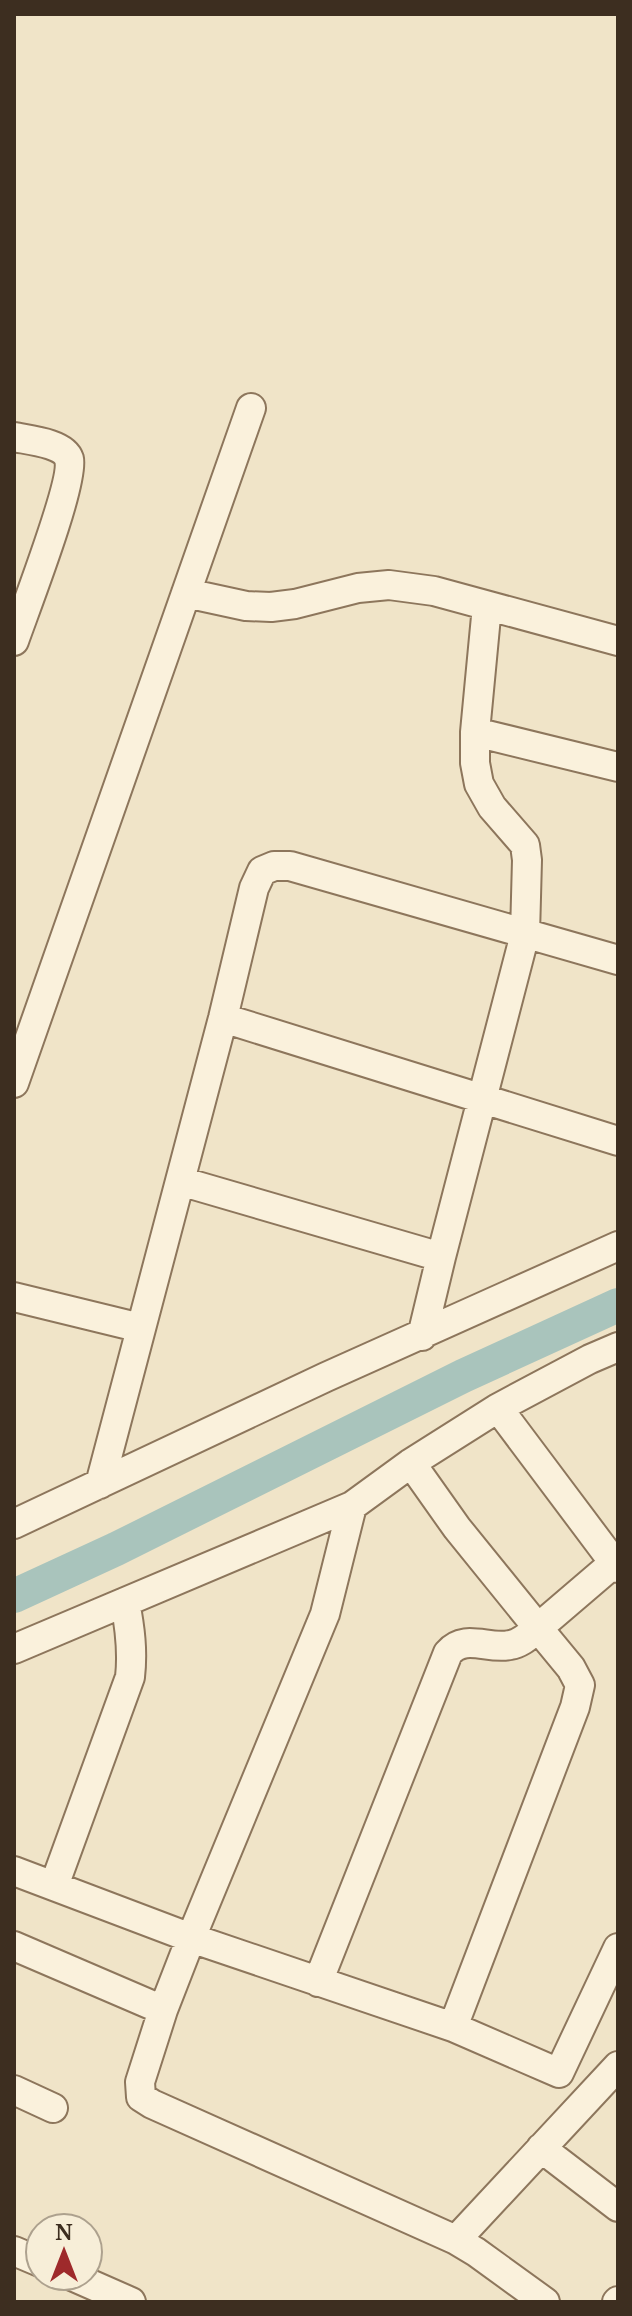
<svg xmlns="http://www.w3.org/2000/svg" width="632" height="2316" viewBox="0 0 632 2316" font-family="'Noto Serif',serif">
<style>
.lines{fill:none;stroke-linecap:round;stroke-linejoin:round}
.canal{stroke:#a9c4bc;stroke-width:34}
.street-casing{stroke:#8d765c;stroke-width:32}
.street{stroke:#faf1dc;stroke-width:28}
</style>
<rect width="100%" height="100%" fill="#f0e4c8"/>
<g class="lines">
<path class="canal" d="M14,1596L116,1549L463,1376L618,1305"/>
<defs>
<path id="street" d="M14,437C28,440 64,443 69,459C75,481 24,612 14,641
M186,593L246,606L271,607L295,604L358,588L389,585L434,591L618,641
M475,732L618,767
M223,1018L618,1141
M14,1083L251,408
M180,1181L441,1257L422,1336
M441,1257L525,934L527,860L525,845L492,807L479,784L475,763V732L487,606
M14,1297L141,1328
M498,1408L618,1568
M411,1463L457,1528L538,1628L614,1563
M100,1484L223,1018L254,888L262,871L274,866H290L618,960
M14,1524L326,1377L618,1246
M14,1649L352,1506L411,1463L498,1408L590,1359L618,1347
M14,1871L191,1938L325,1614L352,1506
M54,1886L130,1677C133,1651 130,1628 125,1602
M14,1946L163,2010L140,2082L141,2097L152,2104L456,2240L476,2252L545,2302
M163,2010L191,1938L453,2027L575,1707L580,1685L571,1668L538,1628C529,1635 522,1643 510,1645C488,1650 465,1633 448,1653L318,1982
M453,2027L559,2073L618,1948
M14,2090L53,2108
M541,2148L618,2207
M456,2240L618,2066
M14,2251L40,2262
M72,2276L131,2302
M617,2302L618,2301"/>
</defs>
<use href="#street" class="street-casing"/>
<use href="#street" class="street"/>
</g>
<rect width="632" height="2316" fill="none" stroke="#3d2e20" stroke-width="32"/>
<g transform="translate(64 2252)"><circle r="38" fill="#f7eed8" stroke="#ada18e" stroke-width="2"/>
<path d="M0-6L14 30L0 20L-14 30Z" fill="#9e2a2b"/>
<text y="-12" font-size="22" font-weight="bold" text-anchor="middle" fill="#3d2e20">N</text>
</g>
</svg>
